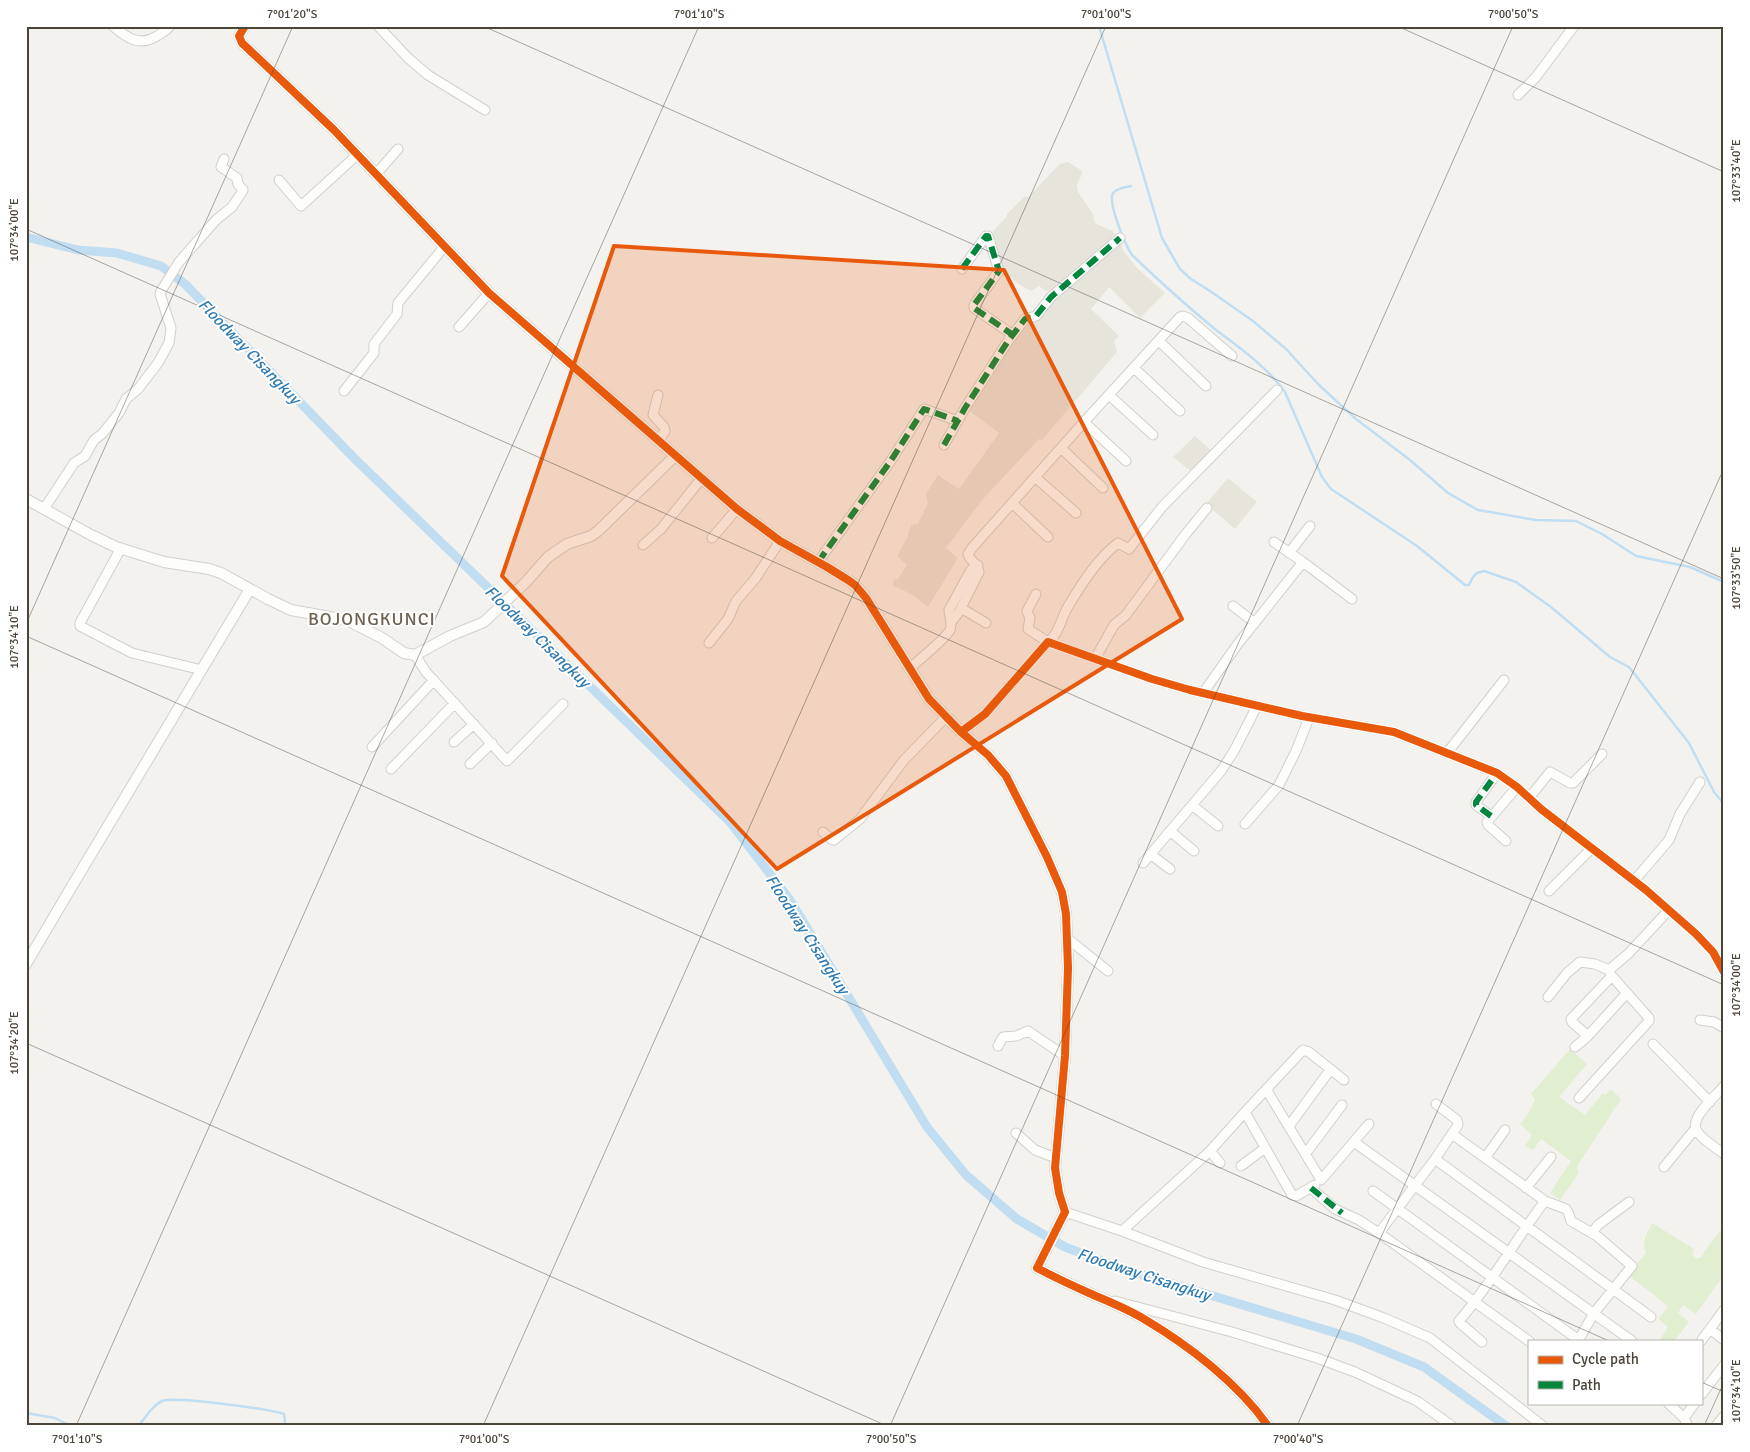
<svg xmlns="http://www.w3.org/2000/svg" width="1750" height="1452" viewBox="0 0 1750 1452" font-family="Signika,sans-serif">
<style>
.residential{fill:#e7e4dc}
.green{fill:#e1eecf}
.lines{fill:none;stroke-linecap:round;stroke-linejoin:round}
.stream{stroke:#c0ddf1;stroke-width:2.5}
.canal{stroke:#c0ddf1;stroke-width:9}
.minor-casing{stroke:#d2d0cb;stroke-width:11}
.tertiary-casing{stroke:#d2d0cb;stroke-width:12}
.minor{stroke:#fdfdfc;stroke-width:9}
.tertiary{stroke:#fdfdfc;stroke-width:10}
.quiet{stroke:#00873e;stroke-width:6;stroke-dasharray:12 6;stroke-linecap:butt}
.cycleway-casing{stroke:#fff;stroke-width:11}
.cycleway{stroke:#e8590c;stroke-width:8}
.marked{fill:#e8590c;fill-opacity:0.2;stroke:#e8590c;stroke-width:4;stroke-linejoin:round}
.ticks{fill:none;stroke:#4b4439;stroke-width:1;stroke-opacity:0.45}
.labels{text-anchor:middle;stroke-width:4;stroke-linejoin:round;paint-order:stroke}
.water-label{font-size:16px;font-style:italic;fill:#2e7ab2;stroke:#fff}
.quarter-label{font-size:18px;letter-spacing:1px;fill:#6e6250;stroke:#fff}
.neatline{fill:none;stroke:#4b4439;stroke-width:2}
.ticks-label{font-size:12px;text-anchor:middle;fill:#4b4439}
</style>
<rect width="100%" height="100%" fill="#f4f2ee"/>
<path class="residential" d="M1068,162L1082,171V174L1077,185L1078,192L1093,214L1094,221L1096,224L1113,231L1115,235L1050,291H1046L1039,286L1031,291L1017,283L1002,269L996,249L993,231L1007,216V214L1024,197H1028L1060,164Z
M1120,241L1123,250L1136,267L1165,293L1140,318L1109,287L1091,309L1119,336L1114,341L1117,352L1042,440L1039,439L983,499L946,548L958,558L928,607L911,594L892,585L895,579L897,580L907,565L897,556L907,538L911,525L918,524L928,503L926,494L938,475L959,489L999,433L968,410L1022,325Z
M1195,436L1216,455L1197,476L1173,457Z
M1228,478L1257,502L1235,529L1206,504Z"/>
<path class="green" d="M1570,1049L1587,1064L1559,1097L1585,1115L1603,1093L1605,1095L1611,1089L1621,1099L1578,1165L1577,1168L1579,1173L1560,1200L1550,1193L1571,1161L1541,1139L1533,1150L1525,1146L1532,1135L1520,1124L1528,1114L1535,1100L1531,1094Z
M1652,1223L1694,1249L1692,1254L1696,1259L1702,1257L1704,1252L1724,1226V1275L1696,1314L1683,1305L1678,1313L1689,1322L1674,1341H1659L1668,1327L1659,1319L1668,1306L1628,1275L1646,1253C1641,1242 1647,1234 1652,1223Z"/>
<g class="lines">
<path class="stream" d="M1099,26L1162,238L1180,269L1191,279L1210,291L1253,321L1286,349L1319,385L1356,419L1410,460L1448,493L1478,510L1536,520L1576,521L1602,534L1636,556L1690,567L1724,582
M1131,186C1125,187 1117,188 1113,193C1107,202 1126,246 1132,255C1159,281 1187,306 1216,330C1240,348 1267,367 1285,392L1322,477L1331,489L1417,546L1465,585H1469L1473,577L1477,573L1484,571L1516,582L1551,607L1610,657L1629,667L1689,743L1714,792L1724,804
M26,1413L55,1418L71,1426
M138,1426C146,1418 151,1406 162,1401C175,1396 268,1409 284,1414L285,1421L284,1426"/>
<path class="canal" d="M26,237L78,250L117,253L161,266L185,284L355,459L730,822L790,900L927,1127L966,1175L1017,1219L1065,1247L1120,1268L1356,1339L1424,1367L1506,1426"/>
<defs>
<path id="minor" d="M113,26C127,38 139,47 157,36C161,33 166,31 170,26
M378,26L408,58L428,75L485,110
M1518,95L1536,77L1574,26
M376,174L398,149
M279,180L301,206L357,155
M962,269L986,236H988L999,271L974,305V308L1013,335
M459,327L489,293
M1159,341L1206,386
M1134,368L1180,411
M344,391L374,353V344L397,314L398,303L444,247
M658,395L653,415L664,427L665,431L659,440
M1109,395L1153,435
M1084,422L1126,461
M944,445L965,408L1008,341L1025,319L1036,316L1051,297L1120,238
M1061,448L1103,488
M1035,477L1076,513
M1012,503L1048,537
M44,509L74,463L85,456L94,440L102,434L119,413L126,399L138,389L158,363L169,343L171,328L160,294L161,291L179,262L216,220L232,207L242,192L243,190L238,184L237,178L221,167L224,159
M712,538L737,509
M1274,542L1303,562
M643,545L661,529L701,479
M121,548L80,623V626L132,653L202,670
M1289,553L1310,526
M818,562L890,462L924,409L958,421
M1036,594L1027,611L1030,618L1028,629L1048,642C1060,633 1061,617 1069,605C1082,583 1098,558 1118,543L1129,549L1162,507L1277,390
M1233,606L1255,623
M961,608L986,623
M952,621L959,612L979,572C977,562 970,562 968,554L972,548L1084,422L1180,317L1183,316L1188,318L1232,356
M709,643L728,619L736,601L755,579L780,541
M415,655L426,672L507,761L563,704
M1095,659L1114,625L1126,615L1185,535L1207,508
M910,668C918,661 947,637 950,630C953,622 949,617 949,610L971,570L978,565
M1203,693L1237,645L1303,562L1352,599
M961,732L985,714L1048,642L1152,679L1190,690L1302,716L1394,732L1497,773L1517,787L1541,809L1646,890L1696,934L1713,952L1724,972
M454,742L474,724
M372,747L434,680
M1447,753L1504,680
M470,764L492,743
M391,769L455,703
M1529,798L1550,772L1570,783H1573L1602,754
M1192,805L1218,826
M1491,816L1476,805V802L1497,773
M1245,824L1279,785L1296,751L1309,718
M1170,831L1194,851
M823,832L832,840H834L860,819L904,760L946,717
M1506,841L1488,825L1487,822L1517,787
M1150,854L1170,869
M1143,863L1221,771L1234,751L1257,706
M1634,881L1669,840L1680,814L1700,782
M1549,891L1591,849
M1067,938L1108,971
M1609,970L1611,975L1609,979L1571,1019L1572,1022L1588,1036L1626,994
M1548,997L1567,973L1580,962L1595,964L1609,970L1628,954L1668,911
M1700,1020L1714,1022L1724,1028
M1653,1044L1710,1102
M998,1046L1003,1037L1016,1036L1028,1031L1065,1056
M1575,1047L1588,1036
M1724,1086C1715,1097 1685,1121 1699,1134C1706,1142 1716,1148 1724,1154
M1266,1089L1321,1180L1369,1124
M1579,1098L1649,1021V1018L1611,975
M1245,1112L1292,1195L1296,1196L1315,1185
M1289,1126L1330,1070
M1016,1133L1035,1150L1056,1158
M1452,1134L1545,1201L1566,1209L1568,1212L1571,1221L1597,1236L1632,1266L1594,1313L1578,1341
M1354,1142L1632,1341
M1210,1151L1220,1163
M1306,1153L1342,1105
M1485,1158L1505,1130
M1435,1159L1651,1317
M1241,1166L1265,1148
M1664,1167L1695,1129
M1311,1188L1335,1209L1359,1220L1379,1233L1529,1341
M1526,1188L1551,1157
M1373,1191L1580,1341
M1065,1212L1122,1231L1203,1262L1335,1300L1384,1318L1430,1338L1543,1426
M1122,1231L1210,1151L1245,1112L1303,1050L1309,1052L1344,1080
M1379,1233L1435,1159L1458,1125L1457,1120L1436,1104
M1592,1233L1598,1225L1629,1202
M1115,1301L1232,1332L1317,1358L1355,1372L1417,1401L1452,1426
M1710,1329L1724,1340
M1701,1341L1724,1310
M1482,1342L1460,1323L1459,1321C1492,1283 1515,1240 1545,1201
M1701,1395L1724,1365
M1668,1403L1684,1418L1688,1426
M1684,1418L1695,1403
M1716,1426L1724,1416"/>
<path id="tertiary" d="M245,26L239,36L242,43L334,130L489,293L737,509L780,541L827,567L848,580L855,585L866,598L929,699L961,732L988,755L1006,776L1047,857L1062,892L1066,914L1068,968L1065,1056L1055,1168L1059,1193L1065,1212L1037,1268C1054,1277 1071,1285 1089,1293C1107,1301 1126,1308 1144,1319C1188,1345 1238,1383 1268,1426
M26,499L91,535L116,547L164,562L209,569L221,573L268,599L291,610L347,620L382,638L404,653L415,655L450,636L484,622L526,582L548,557L567,544L591,536L598,531L675,456
M26,964L75,881L250,589"/>
</defs>
<use href="#minor" class="minor-casing"/>
<use href="#tertiary" class="tertiary-casing"/>
<use href="#minor" class="minor"/>
<use href="#tertiary" class="tertiary"/>
<path class="quiet" d="M962,269L986,236H988L999,271L974,305V308L1013,335
M944,445L965,408L1008,341L1025,319L1036,316L1051,297L1120,238
M818,562L890,462L924,409L958,421
M1491,816L1476,805V802L1497,773
M1311,1188L1342,1213"/>
<defs>
<path id="cycleway" d="M245,26L239,36L242,43L334,130L489,293L737,509L780,541L827,567L848,580L855,585L866,598L929,699L961,732L988,755L1006,776L1047,857L1062,892L1066,914L1068,968L1065,1056L1055,1168L1059,1193L1065,1212L1037,1268C1054,1277 1071,1285 1089,1293C1107,1301 1126,1308 1144,1319C1188,1345 1238,1383 1268,1426
M961,732L985,714L1048,642L1152,679L1190,690L1302,716L1394,732L1497,773L1517,787L1541,809L1646,890L1696,934L1713,952L1724,972"/>
</defs>
<use href="#cycleway" class="cycleway-casing"/>
<use href="#cycleway" class="cycleway"/>
</g>
<path class="marked" d="M614,246L1004,270L1182,619L777,869L502,576Z"/>
<path class="ticks" d="M483,26L1724,579M1397,26L1724,172M26,229L1724,985M26,624L293,26M26,636L1609,1341M26,1043L887,1426M1701,1382L1724,1392M76,1426L699,26M483,1426L1106,26M890,1426L1513,26M1297,1426L1724,468M1704,1426L1724,1382"/>
<g class="labels">
<g class="water-label">
<text transform="translate(250 351) rotate(46)" y="6">Floodway Cisangkuy</text>
<text transform="translate(538 636) rotate(44)" y="6">Floodway Cisangkuy</text>
<text transform="translate(808 934) rotate(57)" y="6">Floodway Cisangkuy</text>
<text transform="translate(1144 1274) rotate(18)" y="6">Floodway Cisangkuy</text>
</g>
<g class="quarter-label">
<text x="372" y="625">BOJONGKUNCI</text>
</g>
</g>
<rect width="1750" height="1452" fill="none" stroke="#ffffff" stroke-width="55"/>
<rect x="1528" y="1340" width="175" height="65" fill="#ffffff" stroke="#b7b4b0"/>
<rect x="1538" y="1356" width="25" height="8" fill="#e8590c" stroke="#b7b4b0"/>
<text x="1572" y="1364" font-size="15" fill="#4b4439">Cycle path</text>
<rect x="1538" y="1381" width="25" height="8" fill="#00873e" stroke="#b7b4b0"/>
<text x="1572" y="1390" font-size="15" fill="#4b4439">Path</text>
<rect x="28" y="28" width="1694" height="1396" class="neatline"/>
<g class="ticks-label">
<text x="292" y="18">7°01'20"S</text>
<text x="699" y="18">7°01'10"S</text>
<text x="1106" y="18">7°01'00"S</text>
<text x="1513" y="18">7°00'50"S</text>
<text transform="translate(1736 171) rotate(-90)" y="4">107°33'40"E</text>
<text transform="translate(14 230) rotate(-90)" y="4">107°34'00"E</text>
<text transform="translate(1736 578) rotate(-90)" y="4">107°33'50"E</text>
<text transform="translate(14 637) rotate(-90)" y="4">107°34'10"E</text>
<text transform="translate(1736 985) rotate(-90)" y="4">107°34'00"E</text>
<text transform="translate(14 1043) rotate(-90)" y="4">107°34'20"E</text>
<text transform="translate(1736 1391) rotate(-90)" y="4">107°34'10"E</text>
<text x="77" y="1443">7°01'10"S</text>
<text x="484" y="1443">7°01'00"S</text>
<text x="891" y="1443">7°00'50"S</text>
<text x="1298" y="1443">7°00'40"S</text>
</g>
</svg>
